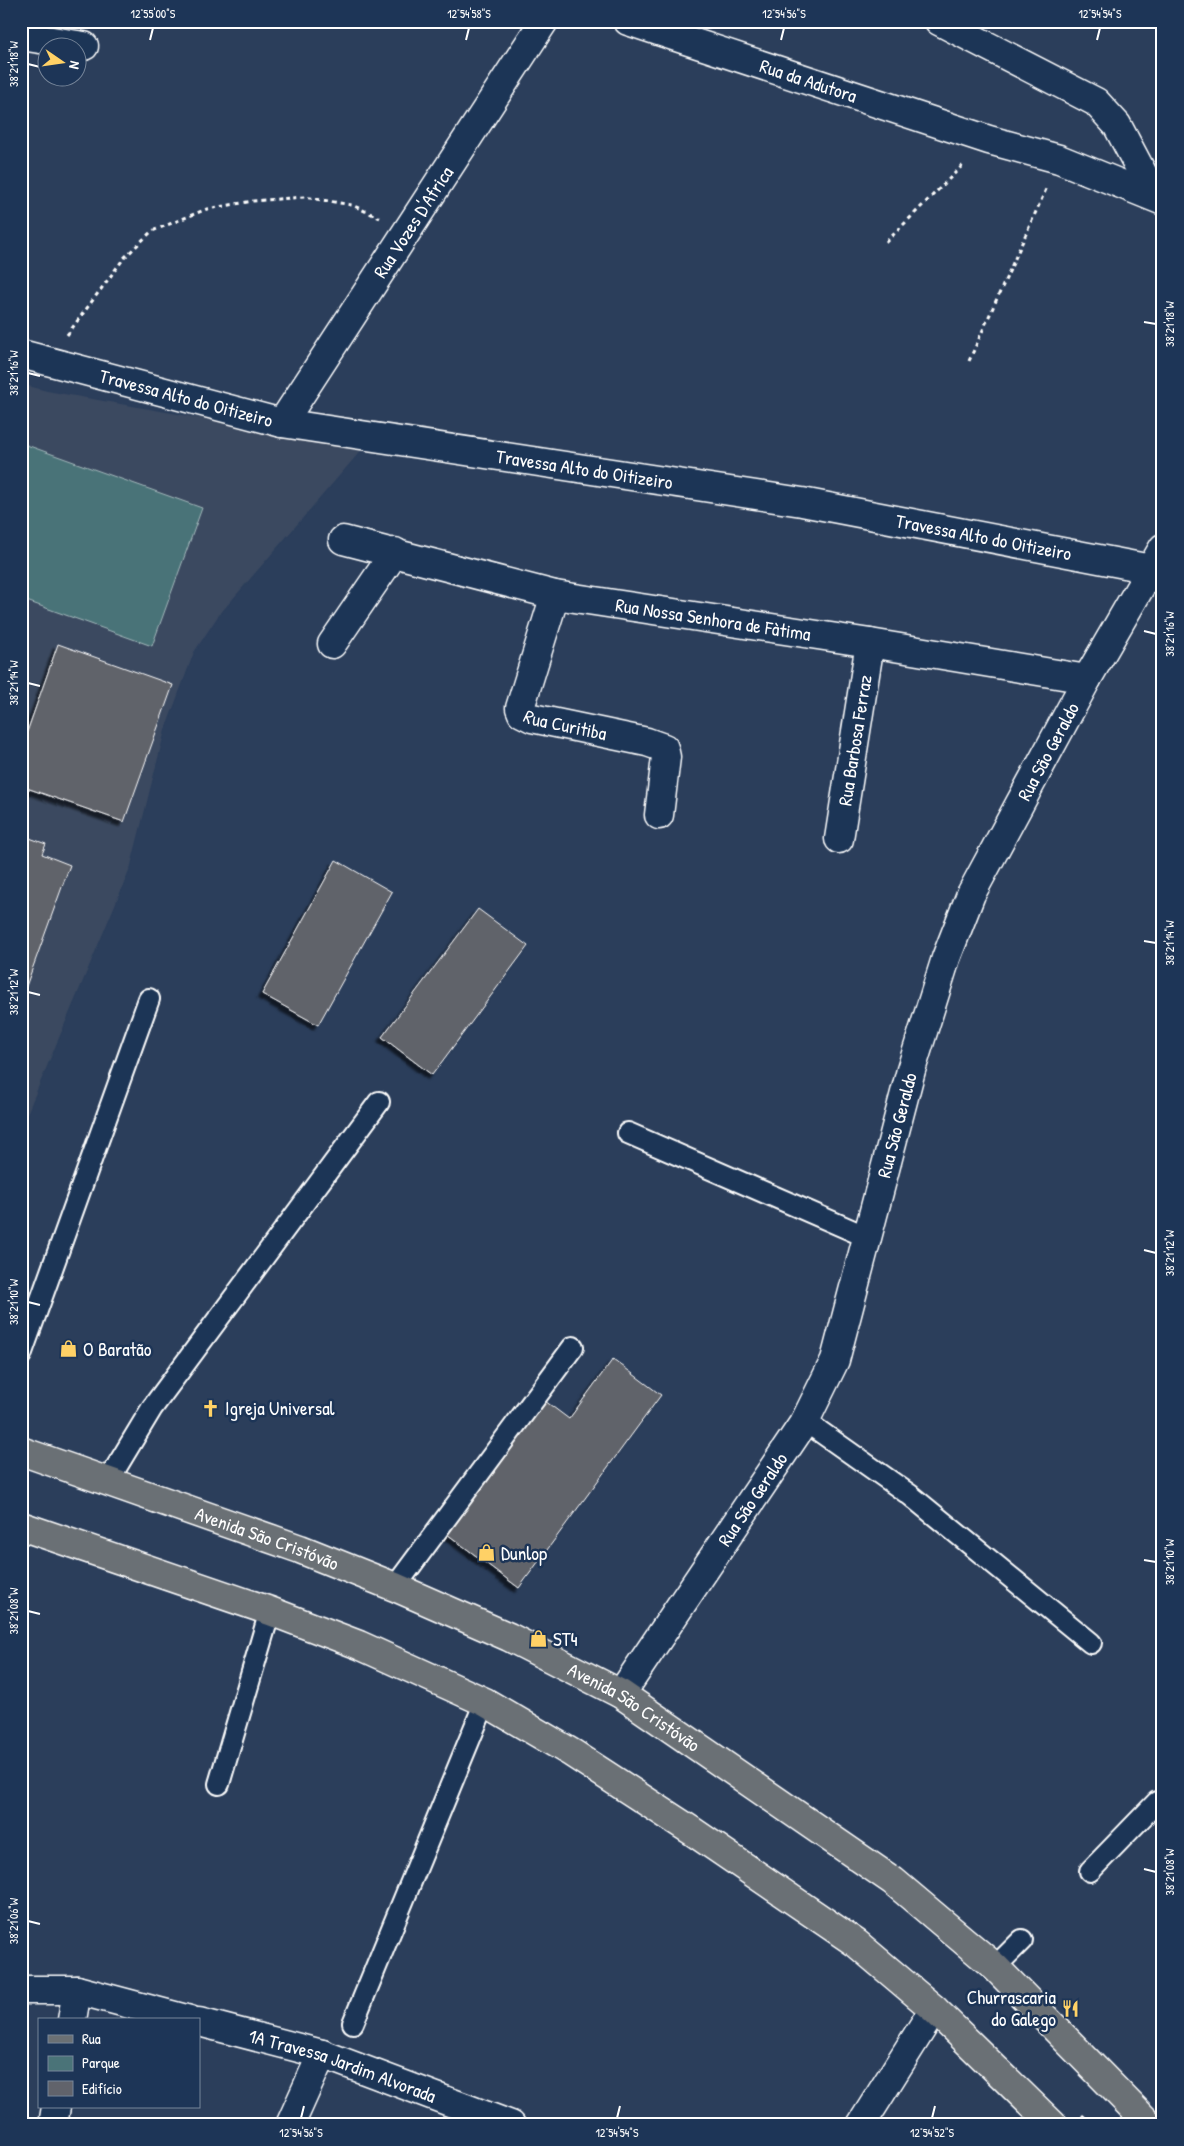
<svg xmlns="http://www.w3.org/2000/svg" width="1184" height="2146" viewBox="0 0 1184 2146" font-family="'Patrick Hand',sans-serif">
<style>
.built{fill:#3b4960}
.green{fill:#4a7378;stroke:#a4b9bc}
.building{fill:#61636b;stroke:#fff;filter:url(#shadow)}
.lines{fill:none;stroke-linecap:round;stroke-linejoin:round}
.service-casing{stroke:#fff;stroke-width:24}
.minor-casing{stroke:#fff;stroke-width:31}
.tertiary-casing{stroke:#fff;stroke-width:31}
.primary-casing{stroke:#fff;stroke-width:31}
.path{stroke:#fff;stroke-width:3;stroke-dasharray:4 4;stroke-linecap:butt}
.service{stroke:#1d3557;stroke-width:20}
.minor{stroke:#1d3557;stroke-width:28}
.tertiary{stroke:#1d3557;stroke-width:28}
.primary{stroke:#6b7074;stroke-width:28}
.ticks{fill:none;stroke:#fff;stroke-width:2}
.labels{text-anchor:middle;stroke-width:5;stroke-linejoin:round;paint-order:stroke}
.street-label{font-size:19px;fill:#fff;stroke:#1d3557}
.poi-label{font-size:19px;fill:#fff;stroke:#1d3557;text-anchor:start}
.neatline{fill:none;stroke:#fff;stroke-width:2}
.ticks-label{font-size:12px;text-anchor:middle;fill:#fff}
</style>
<defs>
<filter id="shadow"><feDropShadow dx="-4.5" dy="4.5" stdDeviation="1" flood-color="#0009"/></filter>
</defs>
<rect width="100%" height="100%" fill="#2b3e5b"/>
<filter id="ink" filterUnits="userSpaceOnUse"><feTurbulence type="fractalNoise" baseFrequency=".02" numOctaves="2"/><feDisplacementMap in="SourceGraphic" scale="10" xChannelSelector="R" yChannelSelector="G"/><feConvolveMatrix kernelMatrix="1 2 1 2 8 2 1 2 1" color-interpolation-filters="sRGB"/></filter>
<g filter="url(#ink)">
<path class="built" d="M21,384L47,391L364,447L218,616L194,652L165,730L130,869L21,1128Z"/>
<path class="green" d="M21,443L202,508L152,646L21,599Z"/>
<path class="building" d="M58,644L173,685L124,822L21,786V749Z
M21,820L29,823L24,836L46,844L42,854L70,865L21,1000Z
M336,860L392,892L318,1025L262,994Z
M478,909L528,946L432,1075L382,1037Z
M613,1359L661,1395L519,1588L447,1534L545,1401L569,1419Z"/>
<g class="lines">
<defs>
<path id="service" d="M628,1133L867,1237
M21,1355L149,999
M805,1421L910,1495L1091,1643
M108,1481L152,1408L379,1102
M395,1587L573,1347
M219,1784L270,1611
M1090,1871L1157,1802
M995,1967L1022,1940
M353,2023L485,1702"/>
<g id="minor">
<path id="s1" d="M628,21L989,140L1059,159L1163,201"/>
<path d="M939,21L1096,102L1117,125L1155,197"/>
<path d="M21,36L84,46"/>
<path id="s2" d="M21,354L282,423L802,502L1151,569"/>
<path id="s3" d="M282,423L544,21"/>
<path id="s4" d="M343,540L555,595L870,643L1087,679"/>
<path id="s5" d="M555,595L520,708L522,713L532,718L647,742L664,748L666,757L659,815"/>
<path d="M332,644L395,552"/>
<path id="s6" d="M839,839L870,643"/>
<path id="s7" d="M621,1694L805,1421L835,1360L911,1070L946,958L971,894L1087,679L1163,548"/>
<path d="M72,2020L77,1990"/>
<path d="M53,2125L56,2107"/>
<path d="M290,2125L322,2054"/>
</g>
<g id="tertiary">
<path d="M21,1990H77L190,2020"/>
<path id="s8" d="M199,2022L322,2054L511,2125"/>
<path d="M861,2125L934,2009"/>
</g>
<g id="primary">
<path id="s9" d="M21,1451L300,1549L395,1587L509,1637L621,1694L893,1881L995,1967L1150,2125"/>
<path d="M21,1526L270,1611L359,1645L485,1702L572,1753L692,1831L856,1943L934,2009L1053,2125"/>
</g>
</defs>
<use href="#service" class="service-casing"/>
<use href="#minor" class="minor-casing"/>
<use href="#tertiary" class="tertiary-casing"/>
<use href="#primary" class="primary-casing"/>
<path class="path" d="M886,242L963,165
M67,335L124,258L152,231L207,209L253,201L304,197L352,205L380,218
M969,361L1047,187
M1082,2115L1093,2125"/>
<use href="#service" class="service"/>
<use href="#minor" class="minor"/>
<use href="#tertiary" class="tertiary"/>
<use href="#primary" class="primary"/>
</g>
</g>
<path class="ticks" d="M150,40L153,28M466,40L469,28M781,40L784,28M1097,40L1100,28M28,64L40,67M1144,322L1156,324M28,373L40,376M1144,631L1156,634M28,683L40,686M1144,941L1156,943M28,992L40,995M1144,1250L1156,1253M28,1302L40,1305M1144,1560L1156,1562M28,1611L40,1614M1144,1869L1156,1872M28,1921L40,1924M301,2118L304,2106M617,2118L620,2106M932,2118L935,2106"/>
<defs>
<symbol id="shop-bare" viewBox="-9 -9 18 18"><path d="M-5-2.5h2.3a2.7 3.5 0 0 1 5.4 0H5L5.5 6h-11ZM-1.5-2.5h3a1.5 2.3 0 0 0-3 0Z" fill="#ffd166" stroke="#1d3557" stroke-width="2.5" paint-order="stroke"/></symbol>
<symbol id="church-bare" viewBox="-9 -9 18 18"><path d="M-1.2-6h2.4v3.5h3.3v2.4h-3.3V6h-2.4V-.1h-3.3v-2.4h3.3Z" fill="#ffd166" stroke="#1d3557" stroke-width="2.5" paint-order="stroke"/></symbol>
<symbol id="restaurant-bare" viewBox="-9 -9 18 18"><path d="M-5-6h1v4h1v-4h1v4h1v-4h1v5L-1.5 .5V6h-2V.5L-5-1ZM5-6V6H3V1.5H1.5Q1.5-4 5-6Z" fill="#ffd166" stroke="#1d3557" stroke-width="2.5" paint-order="stroke"/></symbol>
</defs>
<g fill-rule="evenodd">
<use href="#shop-bare" x="56" y="1336" width="25" height="25"/>
<use href="#church-bare" x="198" y="1396" width="25" height="25"/>
<use href="#shop-bare" x="474" y="1540" width="25" height="25"/>
<use href="#shop-bare" x="526" y="1626" width="25" height="25"/>
<use href="#restaurant-bare" x="1058" y="1996" width="25" height="25"/>
</g>
<g class="labels">
<g class="street-label">
<text dy="7" stroke="none"><textPath href="#s1" startOffset="190">Rua da Adutora</textPath></text>
<text dy="7" stroke="none"><textPath href="#s3" startOffset="240">Rua Vozes D'Africa</textPath></text>
<text dy="7" stroke="none"><textPath href="#s2" startOffset="171">Travessa Alto do Oitizeiro</textPath></text>
<text dy="7" stroke="none"><textPath href="#s2" startOffset="576">Travessa Alto do Oitizeiro</textPath></text>
<text dy="7" stroke="none"><textPath href="#s2" startOffset="981">Travessa Alto do Oitizeiro</textPath></text>
<text dy="7" stroke="none"><textPath href="#s4" startOffset="379">Rua Nossa Senhora de Fàtima</textPath></text>
<text dy="7" stroke="none"><textPath href="#s5" startOffset="169">Rua Curitiba</textPath></text>
<text dy="7" stroke="none"><textPath href="#s6" startOffset="100">Rua Barbosa Ferraz</textPath></text>
<text dy="7" stroke="none"><textPath href="#s7" startOffset="1045">Rua São Geraldo</textPath></text>
<text dy="7" stroke="none"><textPath href="#s7" startOffset="640">Rua São Geraldo</textPath></text>
<text dy="7" stroke="none"><textPath href="#s7" startOffset="235">Rua São Geraldo</textPath></text>
<text dy="7" stroke="none"><textPath href="#s9" startOffset="261">Avenida São Cristóvão</textPath></text>
<text dy="7" stroke="none"><textPath href="#s9" startOffset="666">Avenida São Cristóvão</textPath></text>
<text dy="7" stroke="none"><textPath href="#s8" startOffset="150">1A Travessa Jardim Alvorada</textPath></text>
</g>
<g class="poi-label">
<text x="83" y="1356">O Baratão</text>
<text x="225" y="1415">Igreja Universal</text>
<text x="501" y="1560">Dunlop</text>
<text x="553" y="1646">ST4</text>
<text x="1056" y="2004" text-anchor="end">Churrascaria<tspan x="1056" dy="22">do Galego</tspan></text>
</g>
</g>
<rect width="1184" height="2146" fill="none" stroke="#1d3557" stroke-width="55"/>
<rect x="38" y="2018" width="162" height="90" fill="#1d3557" stroke="#77869a"/>
<rect x="48" y="2035" width="25" height="8" fill="#6b7074" stroke="#77869a"/>
<text x="82" y="2044" font-size="15" fill="#ffffff">Rua</text>
<rect x="48" y="2056" width="25" height="15" fill="#4a7378" stroke="#77869a"/>
<text x="82" y="2068" font-size="15" fill="#ffffff">Parque</text>
<rect x="48" y="2081" width="25" height="15" fill="#61636b" stroke="#77869a"/>
<text x="82" y="2094" font-size="15" fill="#ffffff">Edifício</text>
<g transform="translate(62 62) rotate(103)"><circle r="24" fill="#1d3557" stroke="#77869a"/>
<path d="M0-4L9 19L0 12L-9 19Z" fill="#ffd166"/>
<text y="-8" font-size="14" font-weight="bold" text-anchor="middle" fill="#ffffff">N</text>
</g>
<rect x="28" y="28" width="1128" height="2090" class="neatline"/>
<g class="ticks-label">
<text x="153" y="18">12°55'00"S</text>
<text x="469" y="18">12°54'58"S</text>
<text x="784" y="18">12°54'56"S</text>
<text x="1100" y="18">12°54'54"S</text>
<text transform="translate(14 64) rotate(-90)" y="4">38°21'18"W</text>
<text transform="translate(1170 324) rotate(-90)" y="4">38°21'18"W</text>
<text transform="translate(14 373) rotate(-90)" y="4">38°21'16"W</text>
<text transform="translate(1170 634) rotate(-90)" y="4">38°21'16"W</text>
<text transform="translate(14 683) rotate(-90)" y="4">38°21'14"W</text>
<text transform="translate(1170 943) rotate(-90)" y="4">38°21'14"W</text>
<text transform="translate(14 992) rotate(-90)" y="4">38°21'12"W</text>
<text transform="translate(1170 1253) rotate(-90)" y="4">38°21'12"W</text>
<text transform="translate(14 1302) rotate(-90)" y="4">38°21'10"W</text>
<text transform="translate(1170 1562) rotate(-90)" y="4">38°21'10"W</text>
<text transform="translate(14 1611) rotate(-90)" y="4">38°21'08"W</text>
<text transform="translate(1170 1872) rotate(-90)" y="4">38°21'08"W</text>
<text transform="translate(14 1921) rotate(-90)" y="4">38°21'06"W</text>
<text x="301" y="2137">12°54'56"S</text>
<text x="617" y="2137">12°54'54"S</text>
<text x="932" y="2137">12°54'52"S</text>
</g>
</svg>
